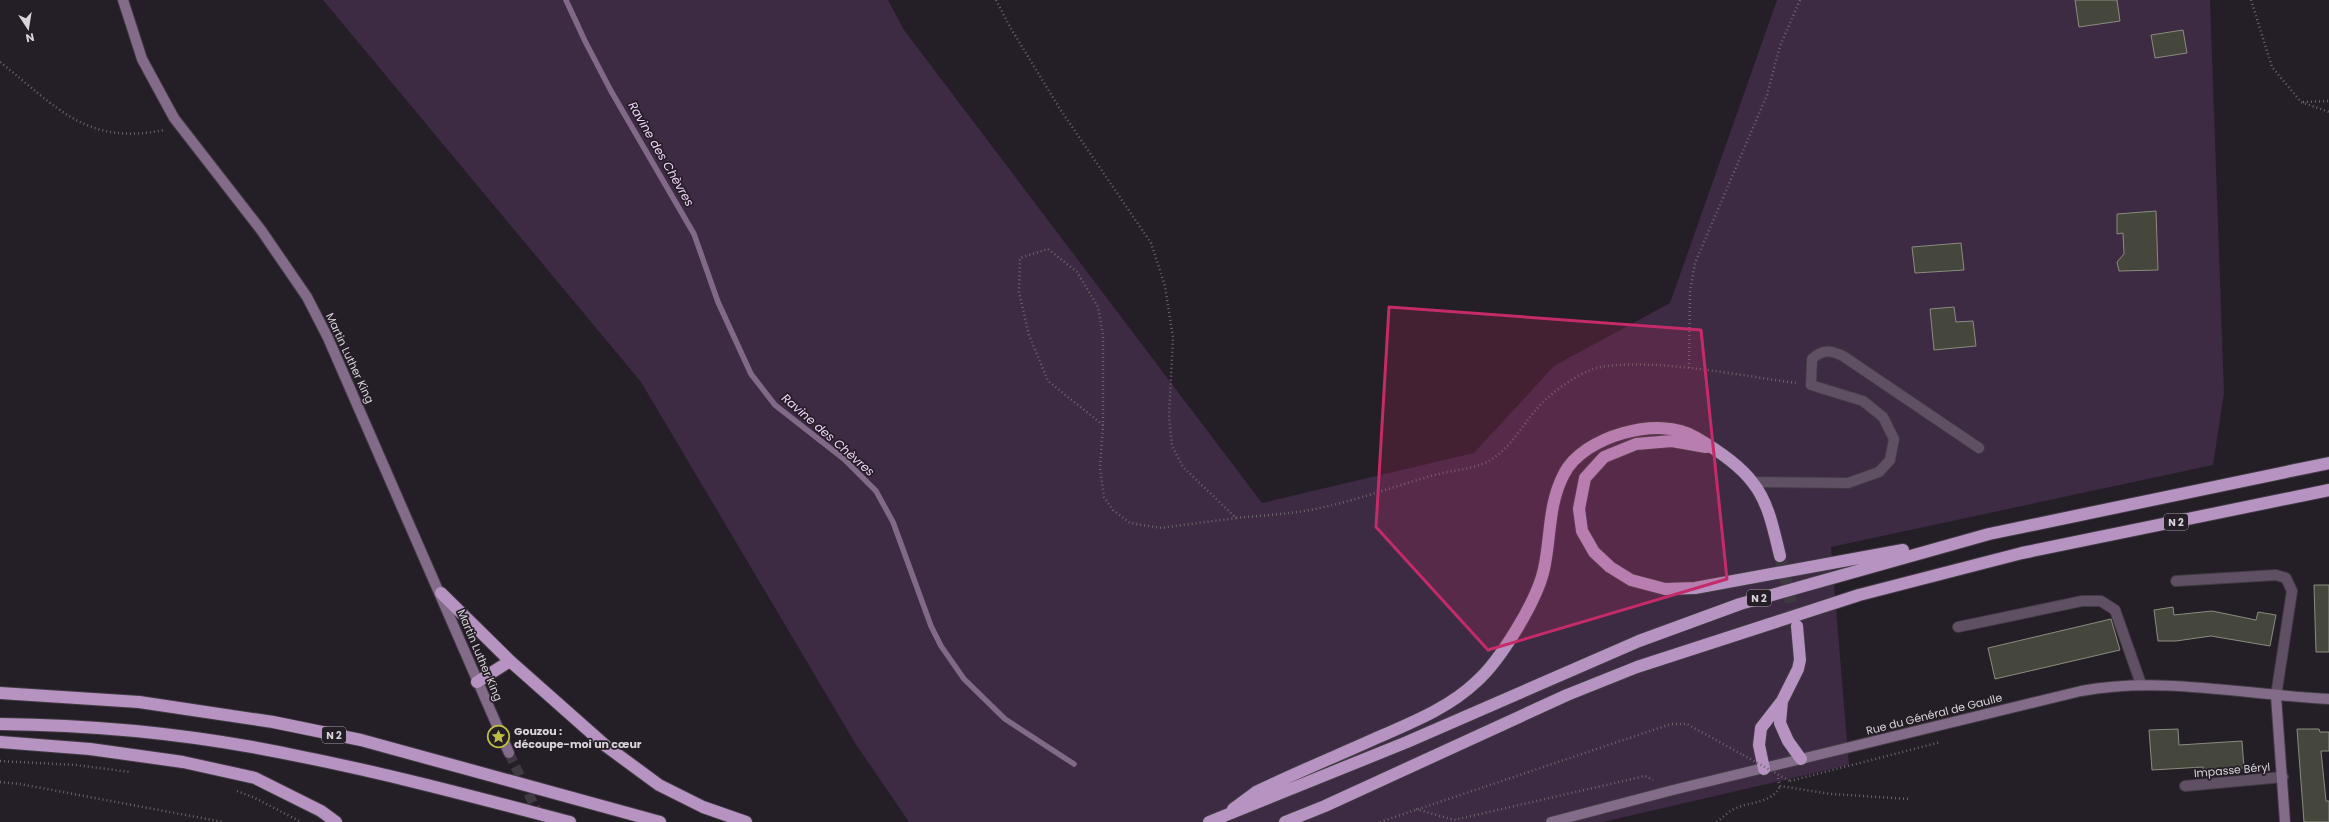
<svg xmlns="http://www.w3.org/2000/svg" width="2329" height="822" viewBox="0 0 2329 822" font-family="Poppins,sans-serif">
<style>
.green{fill:#3d2a43}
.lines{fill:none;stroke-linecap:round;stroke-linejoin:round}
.stream{stroke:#816a88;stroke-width:5.5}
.building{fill:#46473c;stroke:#8b8c80}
.secondary-tunnel{stroke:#3f3941;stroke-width:10;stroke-dasharray:10 5;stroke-linecap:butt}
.highway-tunnel{stroke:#3f3941;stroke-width:12;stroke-dasharray:12 6;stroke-linecap:butt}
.lane-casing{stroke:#413b43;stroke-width:12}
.secondary-casing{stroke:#413b43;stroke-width:12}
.highway-casing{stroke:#413b43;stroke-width:14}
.path{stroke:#6b666c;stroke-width:2.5;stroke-dasharray:1 3;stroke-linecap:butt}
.lane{stroke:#5f5163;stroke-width:10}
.secondary{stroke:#826c89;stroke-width:10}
.highway{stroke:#b693c1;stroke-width:12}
.path-bridge{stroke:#6b666c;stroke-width:2.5;stroke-dasharray:1 3;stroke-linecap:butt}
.marked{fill:#c42b68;fill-opacity:0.2;stroke:#c42b68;stroke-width:3;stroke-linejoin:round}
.labels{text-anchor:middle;stroke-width:3.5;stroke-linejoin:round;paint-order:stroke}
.shield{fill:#241e26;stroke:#a29da3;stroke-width:1}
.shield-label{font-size:10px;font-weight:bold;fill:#d8d4d9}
.street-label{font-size:11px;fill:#d8d4d9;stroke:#241e26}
.poi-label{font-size:11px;font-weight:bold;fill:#d8d4d9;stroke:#241e26;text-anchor:start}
.water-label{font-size:12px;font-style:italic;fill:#f1d2fb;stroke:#241e26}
</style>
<rect width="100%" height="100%" fill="#241e26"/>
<path class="green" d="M323,0H888L904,30L1262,503L1474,453L1554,366L1670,303L1777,0H2210L2224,393L2213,465L1831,547L1849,765L1603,822H909L855,743L641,382Z"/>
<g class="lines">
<path class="stream" d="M566,0L585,41L611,91L694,234L718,302L751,374L775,405L844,459L876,491L893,522L931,626L941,646L964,679L1005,719L1074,764"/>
</g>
<path class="building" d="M2075,0H2117L2120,21L2079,27Z
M2183,30L2187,53L2155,58L2151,35Z
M2156,211L2158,270L2119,271L2117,262L2124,254L2123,233L2117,234V214Z
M1961,243L1964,270L1915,273L1912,247Z
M1954,307L1956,322L1973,321L1976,346L1934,350L1930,309Z
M2314,585H2329V652H2316Z
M2173,607L2174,615L2212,611L2256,620L2258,612L2276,615L2270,646L2211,636L2176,641H2158L2154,610Z
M2111,619L2120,650L1995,679L1988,648Z
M2178,729L2179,745L2242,741L2244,768L2203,770V767L2152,770L2149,730Z
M2297,729H2319L2320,732H2329V751H2321L2326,801H2329V822H2304Z"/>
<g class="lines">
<path class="secondary-tunnel" d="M509,753L542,822"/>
<path class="highway-tunnel" d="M1780,556L1796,625"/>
<defs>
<path id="lane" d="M1753,482L1848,483L1879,472L1890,460L1894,439L1883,417L1863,401L1811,385L1812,359C1823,349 1830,350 1843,356L1979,448
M2176,581L2276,575L2286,578L2292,591L2276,696
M1958,627L2082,601H2101L2115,610L2141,684
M2185,786L2283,777"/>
<path id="secondary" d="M123,0L142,59L174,118L261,230L307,297L328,338L509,753
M2276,696L2285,822
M1551,822L1673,790L2081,691C2162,676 2247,695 2329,699"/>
<path id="highway" d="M1706,447L1672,441L1636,444L1604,457L1585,478L1579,509L1582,531L1594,552L1610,567L1631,580L1665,589L1695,588L1903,550
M441,593L510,661L606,746L659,785L703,807L746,822
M477,682L510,661
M0,693L139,702L273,722L361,740L660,822
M1782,701L1780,723L1788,741L1801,759
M0,724C100,725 206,736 303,757C393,775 482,799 570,822
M0,742L90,749L183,762L255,778L321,811L336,822
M1764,769L1759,745L1761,728L1782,701L1798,669L1800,660L1797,626
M1233,809L1256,792C1297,772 1339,755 1381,736C1413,722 1450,707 1476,682C1500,661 1537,601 1544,569C1551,537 1548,504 1564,474C1583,436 1660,415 1695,437C1714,448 1740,465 1753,483C1769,503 1774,532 1780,556
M1209,822L1407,742L1639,641L1740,604L1989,534L2329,463
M1285,822L1325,806L1567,695L1637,667L1859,595L2022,553L2329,490"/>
</defs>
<use href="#lane" class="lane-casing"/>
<use href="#secondary" class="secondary-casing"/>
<use href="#highway" class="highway-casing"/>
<path class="path" d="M996,0L1010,27L1060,109L1151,243L1165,286L1173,338L1169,417L1172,446L1183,467L1236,518C1265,515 1296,514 1324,507C1361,499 1398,485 1435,475C1455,469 1478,470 1495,457C1512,445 1522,426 1535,411C1547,396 1570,379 1588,371C1630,353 1749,377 1796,383
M2251,0L2272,67L2301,102L2329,112
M0,62C57,107 86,146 164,130
M2303,102L2329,101
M1689,368L1690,292L1695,263L1767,95L1780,46L1800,0
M1103,425L1048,381L1029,335L1019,292L1020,258L1048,249L1077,272L1098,307L1103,335V425L1100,468L1104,497L1113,510L1130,523L1161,528L1236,518
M0,761L76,765L130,772
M1778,778L1780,786L1831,794L1909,799
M1790,781L1941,742
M0,782L20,784L223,822
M237,791L253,797L301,822
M1416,809L1454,820L1645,776L1653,780
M1380,822L1671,724H1687L1743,755
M1717,822C1722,818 1728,812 1734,809C1750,801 1772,804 1780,786"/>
<use href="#lane" class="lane"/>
<use href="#secondary" class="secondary"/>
<use href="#highway" class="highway"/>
<path class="path-bridge" d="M1743,755L1790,781"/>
</g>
<path class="marked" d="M1389,307L1701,330L1727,579L1488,650L1376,527Z"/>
<defs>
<symbol id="sight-ring" viewBox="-11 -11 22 22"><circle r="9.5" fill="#241e26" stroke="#bdbf43" stroke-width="1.5"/><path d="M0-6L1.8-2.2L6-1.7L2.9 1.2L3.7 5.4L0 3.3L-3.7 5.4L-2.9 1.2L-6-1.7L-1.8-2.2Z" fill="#bdbf43"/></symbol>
</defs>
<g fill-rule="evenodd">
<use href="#sight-ring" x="486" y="724" width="25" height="25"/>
</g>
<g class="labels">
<g class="shield">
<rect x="2164" y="514" width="24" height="16" rx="3"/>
<rect x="1747" y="590" width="24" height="16" rx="3"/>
<rect x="322" y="727" width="24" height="16" rx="3"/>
</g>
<g class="shield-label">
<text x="2176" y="526">N 2</text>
<text x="1759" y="602">N 2</text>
<text x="334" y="739">N 2</text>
</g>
<g class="street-label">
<text transform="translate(350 358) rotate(65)" y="4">Martin Luther King</text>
<text transform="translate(480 655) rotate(67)" y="4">Martin Luther King</text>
<text transform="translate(1934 714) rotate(-14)" y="4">Rue du Général de Gaulle</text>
<text transform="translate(2232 770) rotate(-5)" y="4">Impasse Béryl</text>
</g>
<g class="poi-label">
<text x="514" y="735">Gouzou :<tspan x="514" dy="13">découpe-moi un cœur</tspan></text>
</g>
<g class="water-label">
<text transform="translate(661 154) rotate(60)" y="4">Ravine des Chèvres</text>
<text transform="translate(828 435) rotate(41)" y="4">Ravine des Chèvres</text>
</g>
</g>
<g transform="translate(28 28) rotate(168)" stroke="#241e26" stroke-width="3" paint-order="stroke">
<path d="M0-3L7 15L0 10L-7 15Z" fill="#d8d4d9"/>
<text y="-6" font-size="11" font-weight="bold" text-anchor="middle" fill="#d8d4d9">N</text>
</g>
</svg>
